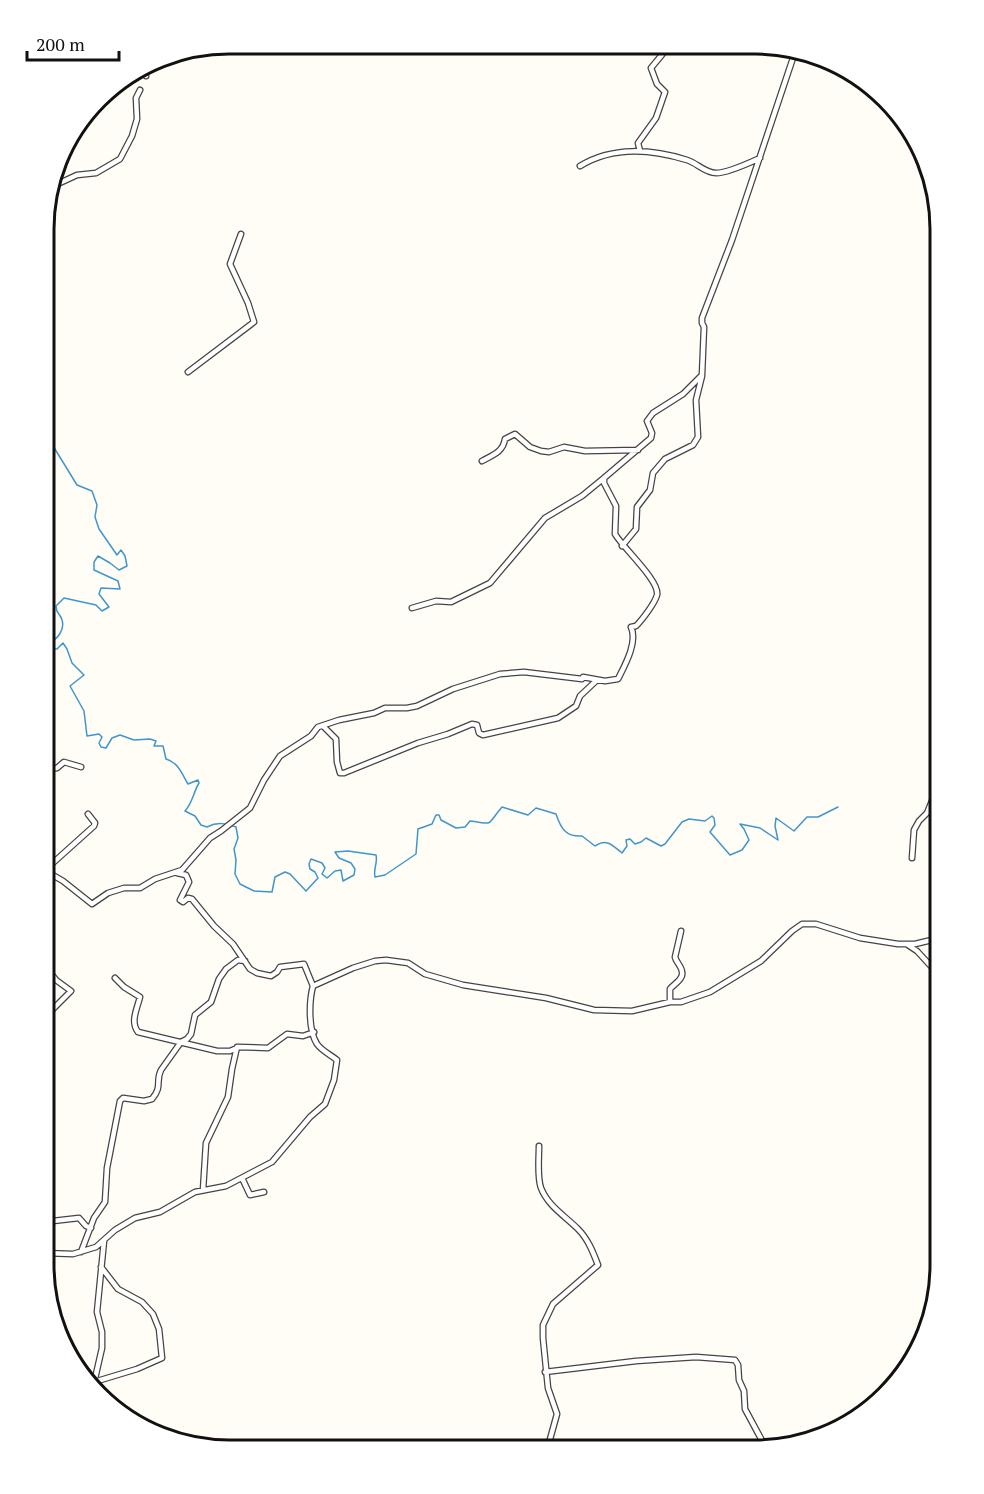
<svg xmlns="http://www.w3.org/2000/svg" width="984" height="1494" viewBox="0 0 984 1494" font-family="'PT Serif',serif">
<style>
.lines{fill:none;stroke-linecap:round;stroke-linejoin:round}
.stream{stroke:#3f96cf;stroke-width:1.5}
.minor-casing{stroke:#444;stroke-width:7}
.minor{stroke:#fff;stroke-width:4.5}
.rim{fill:none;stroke:#111;stroke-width:3}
</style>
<rect width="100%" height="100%" fill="#fffdf5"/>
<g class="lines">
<path class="stream" d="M45,411L48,404L45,394
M45,439L50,441L77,485L92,491L97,505L95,517L99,529L117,555L121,550L125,556L127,566L119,570L110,563L98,556L94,562V570L118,581L120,589L101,588L99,594L109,607L102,611L96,605L64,598L56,606C56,614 60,613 62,620C65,629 58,639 50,642V649H57L63,643L67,649L72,663L84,675L70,686L84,711L87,736L99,734L102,737L99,743L101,747L106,748L112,738L120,735L134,740L150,739L156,741L154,746H163L166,759C178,762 182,774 188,784L198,780L199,783C193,793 193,802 185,811L195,816L201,825L207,827C217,822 225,823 236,827L238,838L234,849L236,860L235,874L240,884L254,891L272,892L275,877L285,872L290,874L306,891L318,878L315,872L310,869L309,864L311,859L322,863L325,868L322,874L327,878L335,871L341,870L343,881L354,875L355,869L351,863L339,858L335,852L348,851L376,855C378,863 373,869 375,877L385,875L416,854L418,829L432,824L436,815H439L441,820L456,828L465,827L470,821C495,824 485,827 502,807L528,815L536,808L556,814C561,829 566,837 582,836L595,846C607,838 612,845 622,853L627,846L626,840L630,839L635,844L641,842L646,838L661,846L665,844L682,822L689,819L705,821L712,816L714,818L715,825L710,832L730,855L742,850L749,840L744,829L740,824L760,828L778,840L775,826L776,818L794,831L807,817H818L838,807"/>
<defs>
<path id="minor" d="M144,68L146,76
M640,151L638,143L656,118L665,92L657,84L651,68L670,45
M580,166C612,146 652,149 687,160C697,163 705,173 716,173C728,173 749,163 760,158
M51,187L77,175L96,173L120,159L132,136L137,119L136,98L140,90
M188,372L254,322L248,303L230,264L241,234
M482,461C493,455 503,452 505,439L515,434L530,447L541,451L549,452L564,447L585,451L638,450
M622,546L636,529L637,507L650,490L653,473L665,459L693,445L698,437L696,400L702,376
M412,608L436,601L451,602L490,583L545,518L582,496L604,478
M324,727L336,739L337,762L340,773H344L418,743L448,734L472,724L477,725L479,733L483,735L558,718L576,706L580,696L597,680
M940,735L938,732L940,727
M44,770L57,768L64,762L81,767
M912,858L914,830L919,821L927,813L936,791L940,788
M44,870L63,881L92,904L108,893L124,888H140L155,879L182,870L210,838L221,831L250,808L264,780L280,756L311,736L318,727L339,720L374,713L385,708H407L417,706L453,689L500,674L524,672L582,679L583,677L605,681L618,679C625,665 638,642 631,627L636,626C642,620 655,603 657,595C660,581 623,548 615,534L616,506L604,483V478L651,438L652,433L647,421L653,413L683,394L702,375L704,327L702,323V318L732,240L795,52
M45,870L94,826L95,823L88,814
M177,873L186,875L189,882L180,900L183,902L188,898L192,899L214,926L233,944L250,969L257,973L271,976L277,972L280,967L304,964L313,986
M908,945L917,951L940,976
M44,965L56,980L71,991L49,1013
M115,978L124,987L140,997C137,1009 130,1022 138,1032L217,1051H230L237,1048
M670,1002V989C674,984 684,979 682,972C682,967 676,962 675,957L681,931
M940,1108V1099
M539,1146C539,1158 537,1177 541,1188C548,1206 565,1216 578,1229C588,1239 593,1252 598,1265L553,1304L543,1325V1338L548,1388L557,1414L547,1450
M242,1178L250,1195L264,1192
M203,1190L206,1143L228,1097L232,1069L237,1047L268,1048L287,1034L303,1036L314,1032
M44,1222L79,1218L86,1226L91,1228
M44,1242V1253
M81,1252L94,1218L105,1202L107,1168L120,1101L123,1098L144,1101L152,1099C163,1086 155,1082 161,1070L181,1042L187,1039L191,1034L195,1015L211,1002L219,979L226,969L238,960L245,961
M44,1253L73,1254L96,1247L115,1230L135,1218L160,1212L195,1192L226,1186L272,1162L310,1117L325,1104L334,1080L337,1060C331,1055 322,1051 317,1044C308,1030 309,1001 313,986L353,968L375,961L386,960L408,963L425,974L463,985L546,998L594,1010L632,1011L670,1002H681L710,992L761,961L792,931L802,924H816L860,938L898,944H915L940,938
M545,1372L636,1361L696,1357L735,1360L738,1365L739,1380L744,1391L745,1409L766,1448
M94,1382L137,1369L162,1358L159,1329L153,1314L142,1302L118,1289L101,1267
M94,1383L102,1348V1332L97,1312L104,1241"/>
</defs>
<use href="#minor" class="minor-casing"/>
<use href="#minor" class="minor"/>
</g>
<path d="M0 0H984V1494H0ZM229 54H755A175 175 0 0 1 930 229V1265A175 175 0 0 1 755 1440H229A175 175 0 0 1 54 1265V229A175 175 0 0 1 229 54Z" fill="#fff" fill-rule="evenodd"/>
<path class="rim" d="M229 54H755A175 175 0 0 1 930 229V1265A175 175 0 0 1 755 1440H229A175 175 0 0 1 54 1265V229A175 175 0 0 1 229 54Z"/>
<path d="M27 51v9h92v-9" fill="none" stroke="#111111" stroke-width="3"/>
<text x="36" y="51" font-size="18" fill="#111111" stroke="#ffffff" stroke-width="4.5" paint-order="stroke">200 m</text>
</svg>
